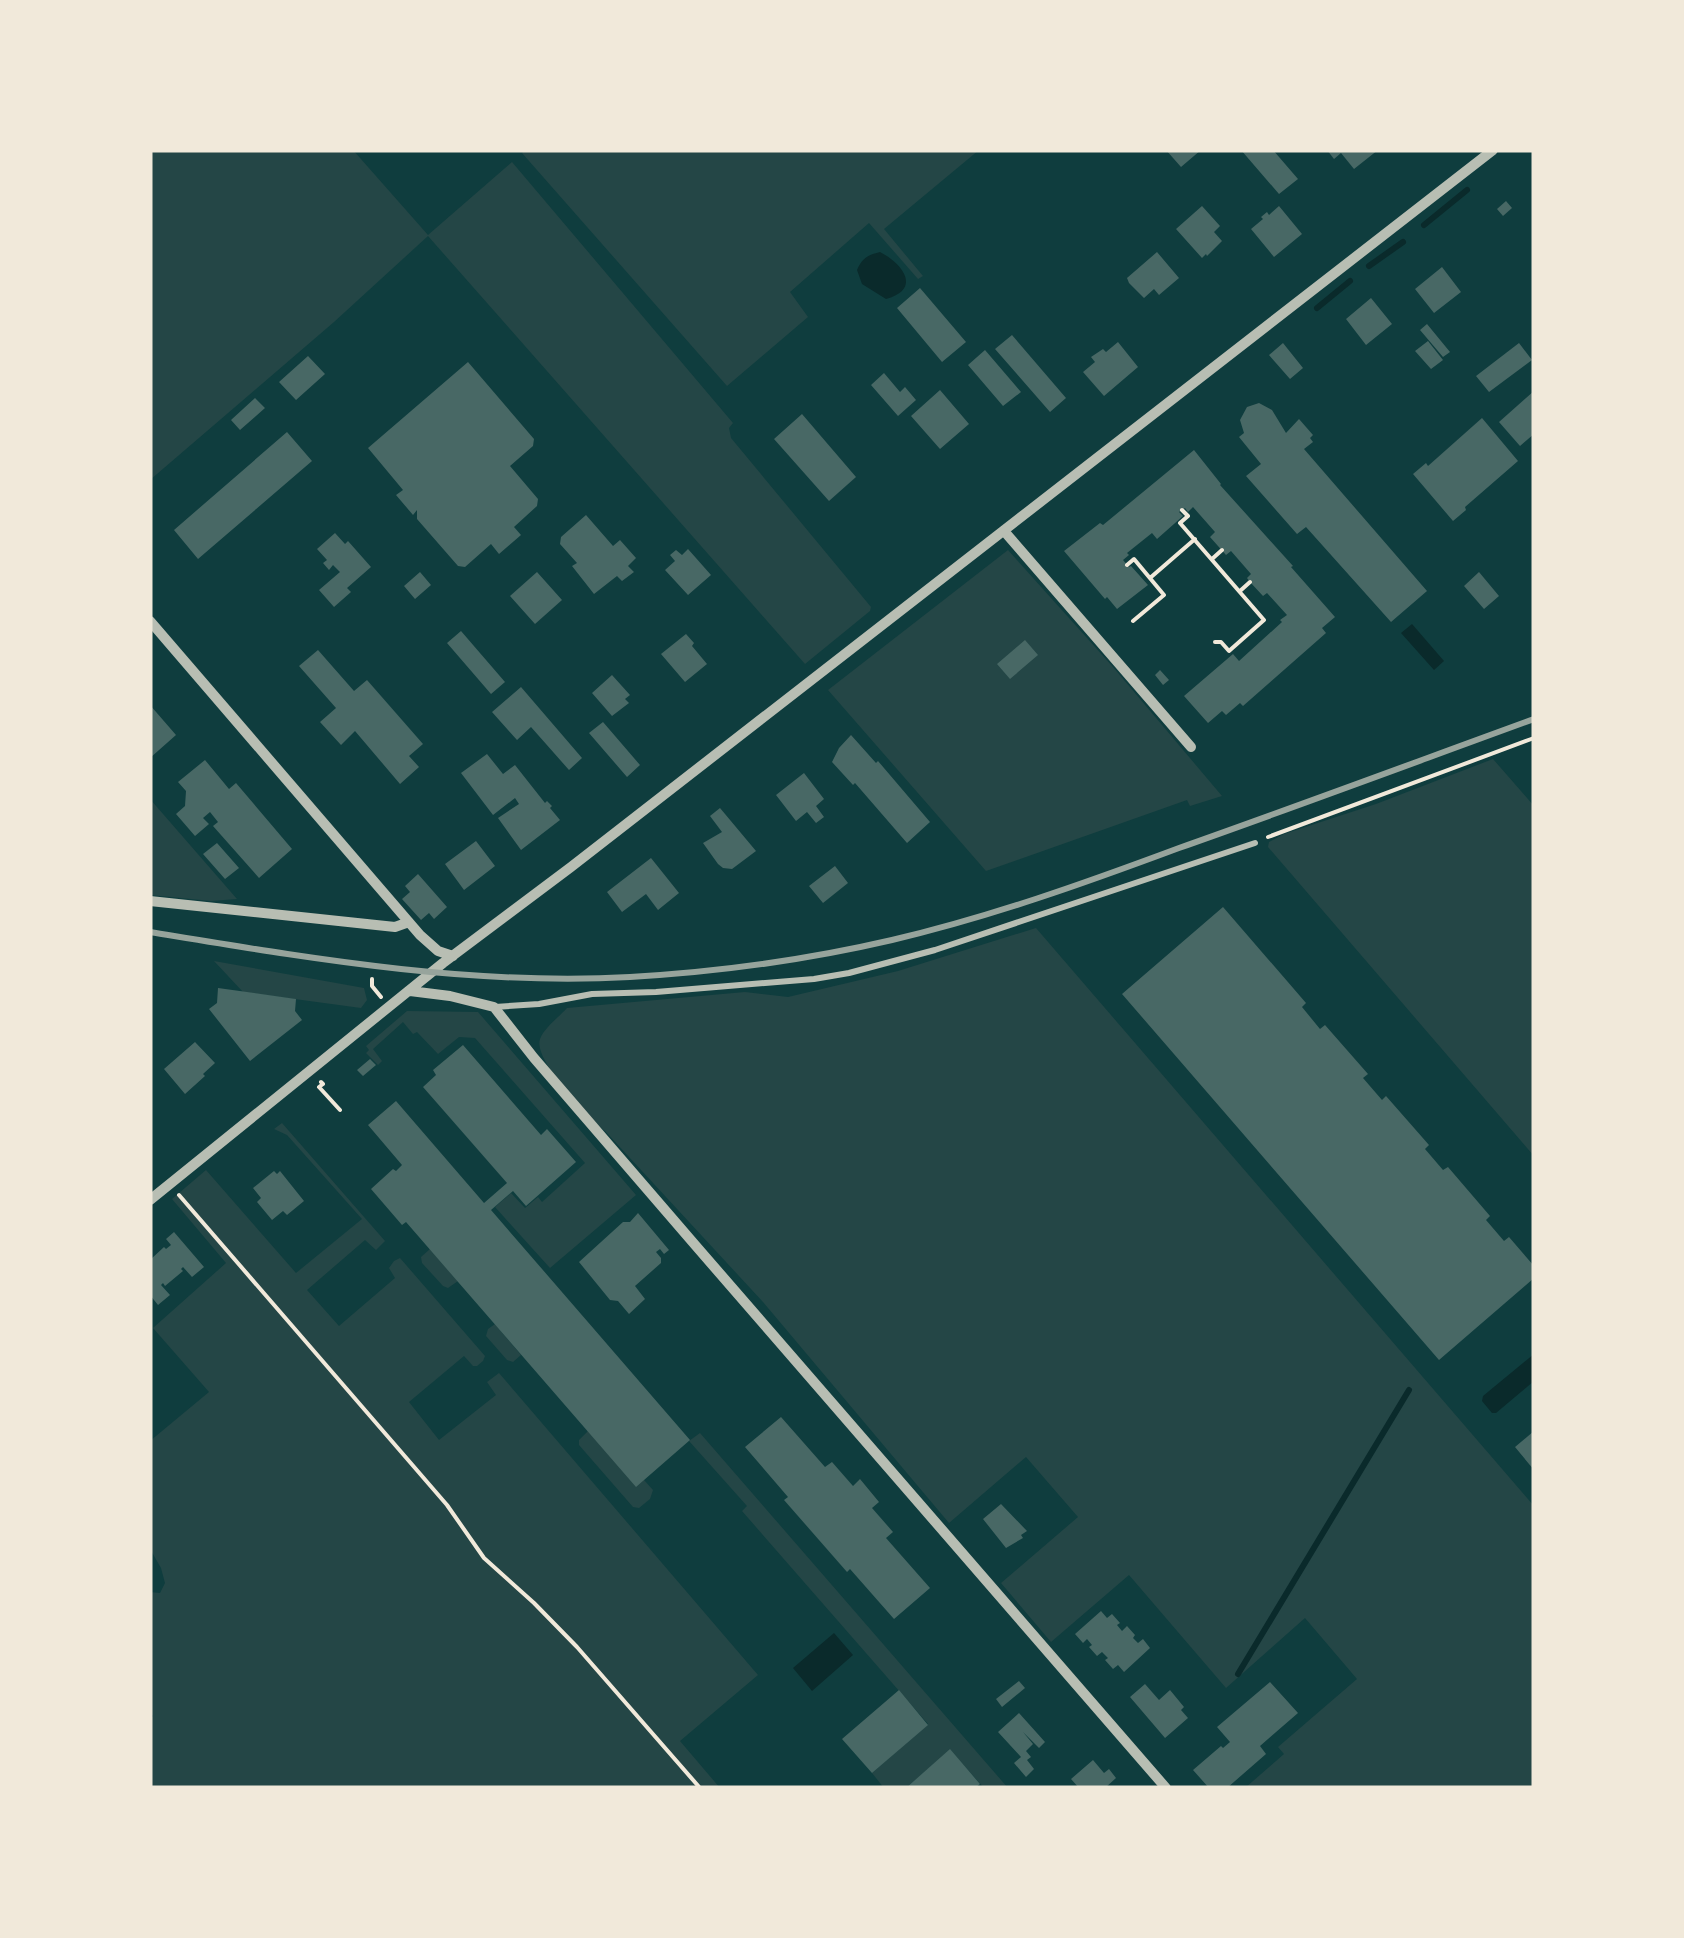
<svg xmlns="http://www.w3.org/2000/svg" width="1684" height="1938" viewBox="0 0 1684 1938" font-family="'Source Serif 4',serif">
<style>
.green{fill:#244646}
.water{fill:#0a2a2b}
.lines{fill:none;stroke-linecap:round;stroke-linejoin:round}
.stream{stroke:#0a2a2b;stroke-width:6}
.building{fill:#486865}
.path{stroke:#f1e9da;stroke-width:4}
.service{stroke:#b8beb3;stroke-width:6}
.minor{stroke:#b8beb3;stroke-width:10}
.rail{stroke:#97a49c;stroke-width:6}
</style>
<rect width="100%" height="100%" fill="#0f3d3e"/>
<path class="green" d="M150,150H353L428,235L512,162L733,423L729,428L731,438L871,607L870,611L805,664L428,236L334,322L150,480Z
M525,150H979L884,229L923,276L918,279L869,223L790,292L808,317L727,386L522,153Z
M1008,550L1113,667L1222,796L1190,806L1187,800L986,871L828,690Z
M1493,759L1534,806V1156L1268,847L1269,842L1284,834L1376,804Z
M150,799L237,899L211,901L150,895Z
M1036,928L1534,1506V1788H1245L1284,1754L1278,1747L1357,1679L1305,1618L1226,1688L1129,1575L1051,1642L1001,1583L1078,1517L1026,1457L949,1523L763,1302L605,1131C589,1116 533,1061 540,1039C544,1028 559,1017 567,1008L745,992L788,997L898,971Z
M214,961L364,988L367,1000L361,1008L243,992Z
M407,1011L478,1012L636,1195L550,1268L495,1207L511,1193L525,1208L538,1197L542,1202L585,1163L475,1038L459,1037L438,1054L417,1032L413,1034L403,1022L373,1049L382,1061L378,1065L366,1053L369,1050L366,1046Z
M282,1123L385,1241L376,1250L365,1240L307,1290L339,1326L395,1278L389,1268L394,1261L400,1258L485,1356L483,1361L477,1366H473L464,1356L409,1402L439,1440L496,1395L487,1382L499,1373L758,1675L680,1741L720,1788H150V1719L153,1716L150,1713V1592L160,1593L165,1583L161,1568L150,1549V1441L209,1392L153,1328L226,1263L172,1199L206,1170L296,1273L362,1219L287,1135L274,1129Z
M430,1249L458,1281L448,1288L443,1286L422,1263L421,1257Z
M495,1324L521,1355L513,1362L507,1360L486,1336L488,1329Z
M588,1431L644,1480L653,1490L650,1499L639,1508L633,1507L579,1445V1440Z
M700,1433L1008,1788H984L950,1750L906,1788H884L872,1773L928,1724L742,1511L747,1506L689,1441Z"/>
<path class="water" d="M880,252C903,264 922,289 886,299L862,284L857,270C862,258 868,255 880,252Z
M1412,624L1444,661L1434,670L1401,633Z
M1534,1354V1381L1496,1413H1492L1482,1401L1483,1396Z
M834,1633L853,1655L812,1691L793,1668Z"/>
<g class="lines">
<path class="stream" d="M1424,225L1467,190
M1369,266L1403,242
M1317,308L1350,281
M1238,1674L1409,1390"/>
</g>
<path class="building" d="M1166,150H1201L1181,167Z
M1241,150H1273L1298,179L1279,194Z
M1327,150H1378L1354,169L1341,153L1334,159Z
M1506,201L1512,208L1503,216L1497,209Z
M1202,206L1220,226L1214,232L1222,241L1207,256L1206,254L1202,258L1176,229Z
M1279,206L1302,234L1274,257L1251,229L1263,219L1261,217L1267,212L1269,215Z
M1157,252L1179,278L1159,295L1154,289L1144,298L1129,283L1127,278Z
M1442,267L1461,292L1434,313L1415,289Z
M920,288L966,342L942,362L897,308Z
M1371,298L1392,324L1366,345L1346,319Z
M1427,324L1450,352L1443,357L1420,330Z
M1012,335L1066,398L1050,412L995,349Z
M1428,341L1443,360L1431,369L1415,351Z
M1118,342L1138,367L1104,396L1083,372L1095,362L1091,357L1103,349L1106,352Z
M1283,343L1303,368L1290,379L1269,355Z
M1519,343L1532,360L1489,392L1476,376Z
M985,350L1021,392L1003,406L968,365Z
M308,356L325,374L296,400L279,382Z
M468,362L534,439L533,446L510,466L538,499L537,506L514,527L521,535L499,554L491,544L465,567L458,566L417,519V510L413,515L396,495L403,490L368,448Z
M884,373L900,392L905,387L916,400L898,416L871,385Z
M940,390L969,424L940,449L911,416Z
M1534,391V434L1520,446L1499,422Z
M255,398L265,408L240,430L231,420Z
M1259,403L1272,410L1286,433L1299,419L1313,435L1310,438L1313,442L1304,449L1427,591L1391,622L1306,527L1297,534L1246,476L1261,464L1239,437L1244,433L1240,420L1247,407Z
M802,414L856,477L829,501L774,439Z
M1482,418L1518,461L1465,507L1466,510L1453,521L1413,474L1426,463L1428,466Z
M287,432L312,461L198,559L174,530Z
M1194,450L1221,484L1220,485L1293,566L1291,567L1335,617L1322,628L1326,633L1243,706L1240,703L1226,715L1222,711L1208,723L1184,696L1233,654L1239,661L1282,622L1280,620L1287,615L1267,593L1263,596L1250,582L1247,578L1251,574L1231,551L1226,555L1210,537L1215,532L1193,507L1188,512L1185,508L1179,512L1183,516L1157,539L1152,533L1127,553L1129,555L1123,560L1129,567L1131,566L1148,585L1117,609L1107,597L1105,599L1064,551L1100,523L1103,525Z
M586,515L613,546L620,540L636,558L628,566L634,572L622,581L617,576L594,594L572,566L577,563L560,544L561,537Z
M335,533L345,544L348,541L371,567L347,588L351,592L334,607L319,590L340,572L333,565L329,570L323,563L327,560L317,549Z
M688,549L711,575L688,595L665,570L675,561L670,555L676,550L682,555Z
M420,572L431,585L415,599L404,586Z
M537,572L562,600L535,624L510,596Z
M1479,572L1499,596L1484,609L1464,586Z
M461,631L505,682L491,694L447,643Z
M686,634L694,643L692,646L707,664L685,682L661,654Z
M1025,640L1038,655L1010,679L997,664Z
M318,650L354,691L367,680L423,744L409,756L419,767L400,784L355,731L341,745L320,722L336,708L299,666Z
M1160,670L1169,680L1163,685L1155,675Z
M612,675L630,695L625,699L629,703L612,716L592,693Z
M521,687L582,758L569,770L531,727L517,740L492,712Z
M150,705L176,735L150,758Z
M603,722L640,765L627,777L589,733Z
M851,735L876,763L878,761L930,822L907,843L855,783L853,785L832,762L839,748Z
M487,754L503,774L515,765L545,803L547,801L552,806L550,808L560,820L521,850L498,818L519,804L515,798L493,815L461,773Z
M205,760L229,789L236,783L292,849L259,878L213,826L218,822L210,812L203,818L209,824L195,836L176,814L185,806L186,791L178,782Z
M804,773L824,799L816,806L824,817L816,823L807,812L796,821L776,795Z
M720,808L756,851L732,869L723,868L718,864L703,843L722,832L710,816Z
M476,841L495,866L464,890L445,864Z
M217,843L239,868L225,879L203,854Z
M651,858L679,893L658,910L646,894L622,912L607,892Z
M835,866L848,883L823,903L809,886Z
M418,874L447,907L434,919L429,913L421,920L402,899L410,892L405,886Z
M1223,907L1306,1003L1302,1007L1320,1029L1325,1025L1368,1074L1363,1078L1382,1100L1386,1096L1429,1145L1425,1149L1443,1170L1448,1167L1490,1216L1486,1220L1504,1241L1509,1237L1534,1266V1278L1439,1360L1122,994Z
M218,988L296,999L295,1011L302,1020L250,1061L209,1009L217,1003Z
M195,1042L215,1063L203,1074L205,1076L185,1094L164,1069Z
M463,1045L541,1135L547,1129L576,1162L526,1206L513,1191L491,1210L690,1440L636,1487L406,1222L402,1225L371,1189L393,1169L396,1171L402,1165L368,1125L396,1101L484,1203L507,1183L423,1087L436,1075L433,1070Z
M370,1059L376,1065L363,1076L357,1070Z
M274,1171L277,1174L280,1171L304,1201L287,1215L283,1211L272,1220L257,1202L261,1198L253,1188Z
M638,1213L669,1250L664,1254L660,1249L656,1252L661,1258V1263L635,1286L645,1299L629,1314L618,1301L610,1300L579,1262L623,1222H630Z
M174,1232L204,1267L192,1277L183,1267L181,1269L183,1271L165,1286L163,1283L161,1285L170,1295L158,1305L150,1295V1260L164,1247L166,1249L171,1245L166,1239Z
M781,1417L825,1467L832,1462L853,1486L860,1479L879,1502L872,1508L893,1532L886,1538L930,1588L894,1619L850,1569L847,1572L784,1500L788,1497L745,1447Z
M1534,1431V1470L1515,1447Z
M1001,1504L1027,1531L1021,1535L1023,1538L1006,1548L983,1519Z
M1101,1611L1107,1618L1112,1614L1120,1623L1117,1625L1122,1631L1127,1626L1135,1635L1133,1638L1138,1643L1143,1639L1150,1648L1124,1672L1118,1665L1113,1669L1105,1660L1108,1658L1102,1652L1097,1656L1089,1647L1092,1645L1087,1639L1083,1643L1075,1634Z
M1019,1681L1025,1688L1002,1707L996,1699Z
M1270,1682L1298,1713L1260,1746L1266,1754L1227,1788H1209L1193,1770L1221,1746L1223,1748L1230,1742L1217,1727Z
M1145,1684L1159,1700L1170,1690L1184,1707L1181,1710L1188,1718L1165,1738L1130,1697Z
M899,1690L928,1725L872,1773L842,1739Z
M1019,1713L1045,1742L1039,1748L1023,1732L1033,1744L1026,1751L1031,1757L1027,1760L1034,1769L1026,1777L1014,1763L1021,1757L998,1732Z
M950,1749L980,1784L975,1788H906Z
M1093,1760L1104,1773L1109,1769L1116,1778L1105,1788H1079L1071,1779Z"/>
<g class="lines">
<path class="path" d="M1182,510L1188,516L1180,523L1264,620L1229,651L1221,642H1215
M1212,559L1222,550
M1127,565L1134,559L1164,595L1133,621
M1150,578L1195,539
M1240,591L1250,582
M1268,837L1534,738
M372,979V986L381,997
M321,1082L323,1084L319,1087L340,1110
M179,1195L447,1505L484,1558L534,1603L577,1647L700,1788"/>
<path class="service" d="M495,1007L539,1004L592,994L656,992L814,979L849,973L935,950L1255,843"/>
<path class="minor" d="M1004,531L1191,747
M150,621L420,935L438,951L453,956
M150,901L395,927L409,922
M410,991L450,996L494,1007L534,1058L696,1246L1166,1788
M150,1200L443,963L571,867L1493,150"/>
<path class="rail" d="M150,932C309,958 468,986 630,977C718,972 806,960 892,940C990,917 1085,883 1179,848C1298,806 1416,762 1534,719"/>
</g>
<rect width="1684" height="1938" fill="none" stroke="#f1e9da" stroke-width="305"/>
</svg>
